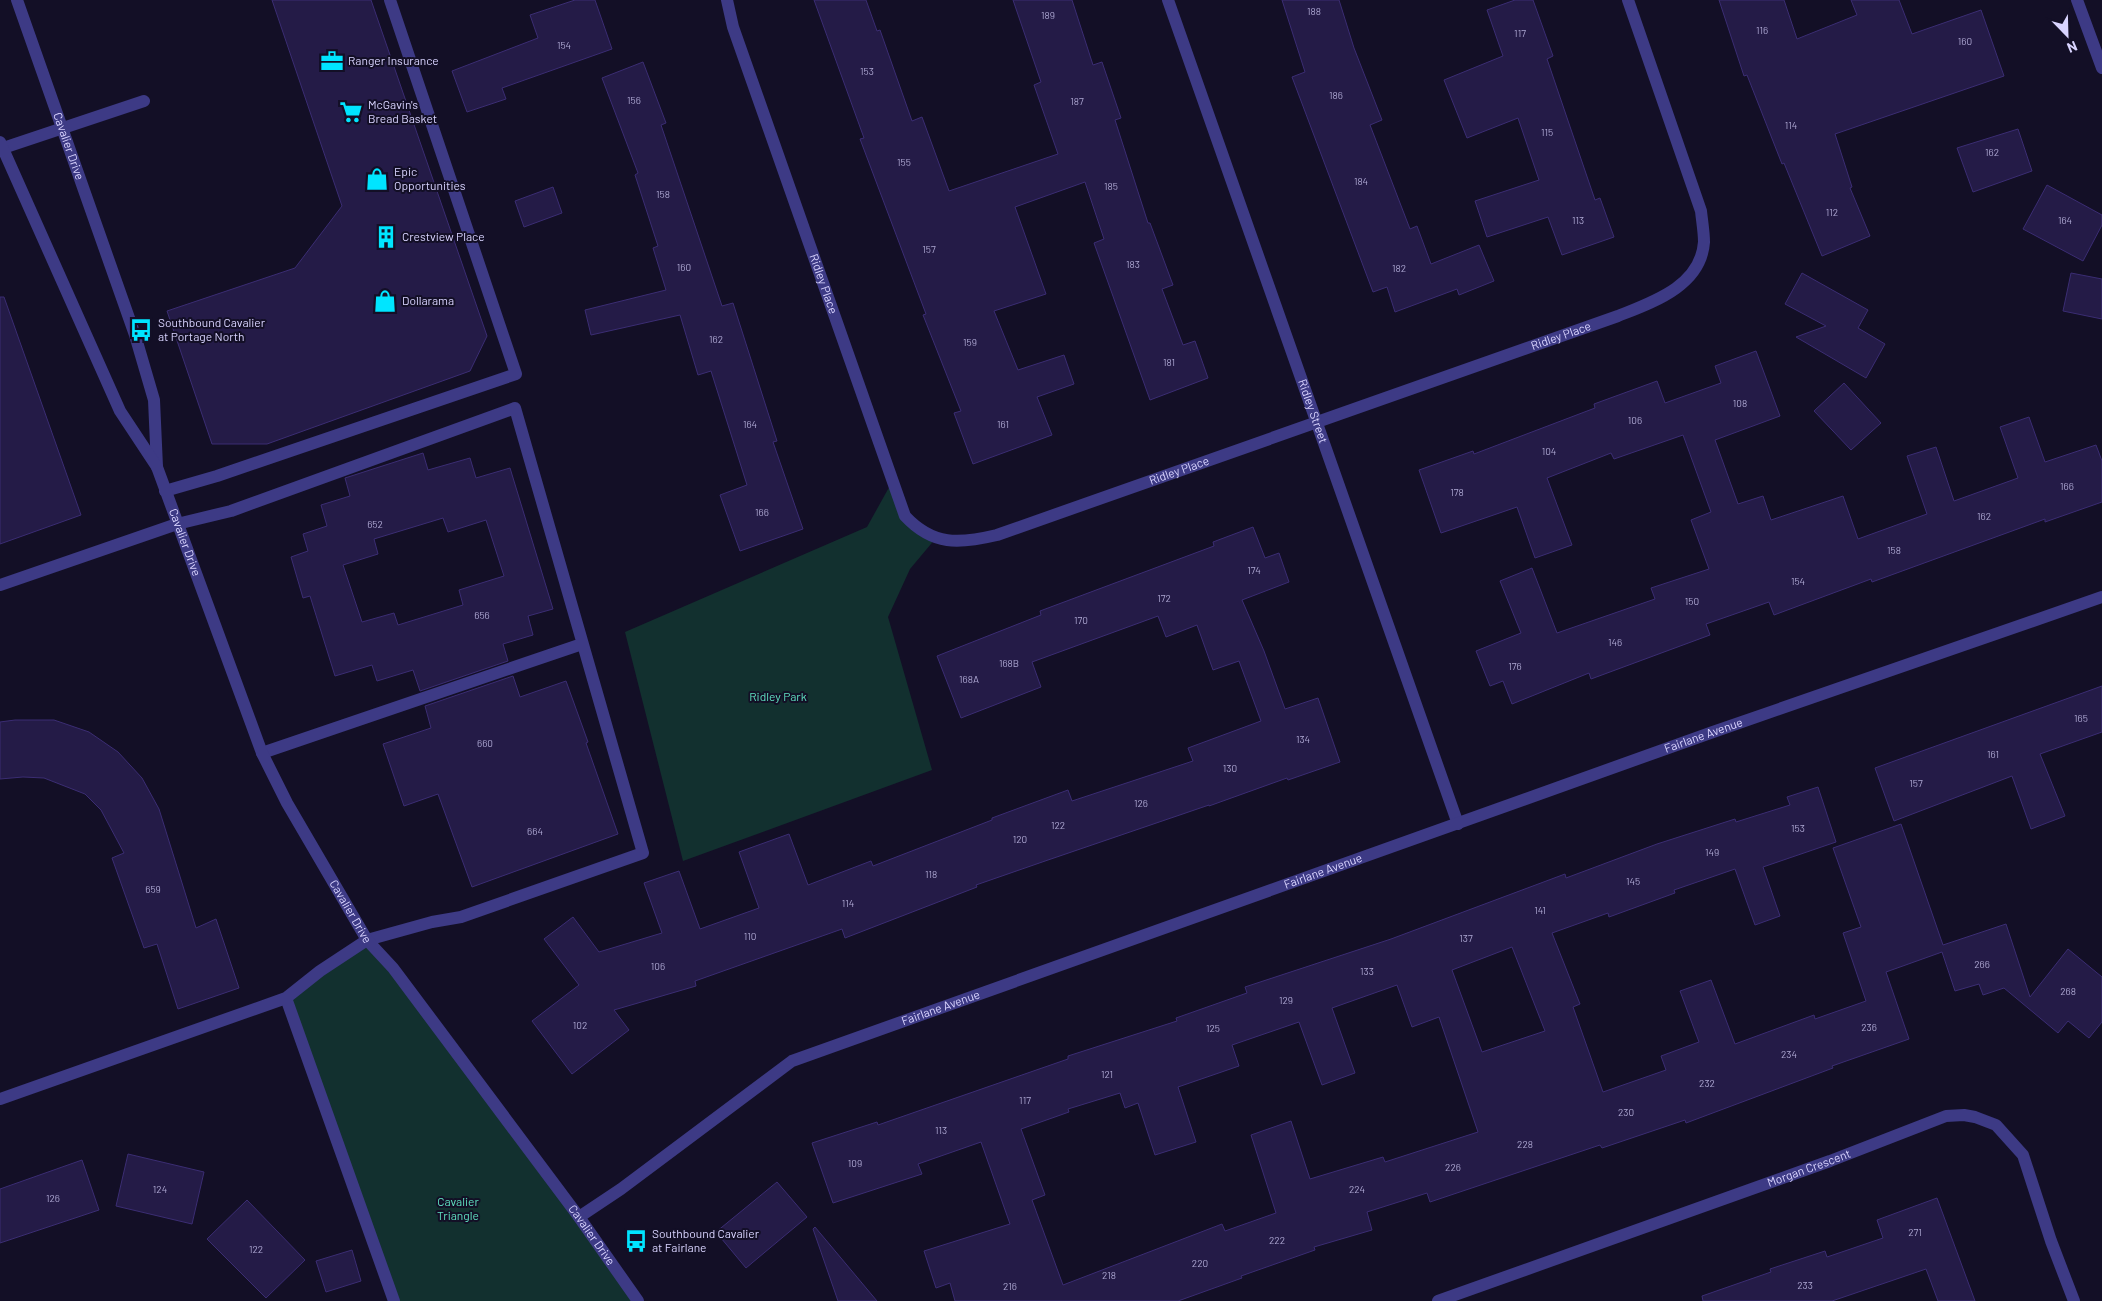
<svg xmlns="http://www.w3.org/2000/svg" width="2102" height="1301" viewBox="0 0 2102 1301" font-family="Barlow,sans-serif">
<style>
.green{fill:#12302f}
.building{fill:#241b47;stroke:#3b2d73;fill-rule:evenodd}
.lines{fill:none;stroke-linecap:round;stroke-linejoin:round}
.service{stroke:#3d3a85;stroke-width:12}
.minor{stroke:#3d3a85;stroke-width:12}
.tertiary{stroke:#3d3a85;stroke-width:12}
.labels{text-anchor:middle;stroke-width:4;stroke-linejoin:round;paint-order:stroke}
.number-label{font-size:10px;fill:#aca6d1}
.poi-label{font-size:12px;fill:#d9d4ff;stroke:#130f26;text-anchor:start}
.street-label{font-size:12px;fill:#d9d4ff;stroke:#130f26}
.park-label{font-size:12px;fill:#5fe0c0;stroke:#130f26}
</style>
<rect width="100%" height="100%" fill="#130f26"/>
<path class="green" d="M892,482L905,516L936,538L910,569L888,617L932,770L683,861L625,632L867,527Z
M367,940L638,1301H394L286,998Z"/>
<path class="building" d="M272,0H371L487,336L470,371L267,444H212L167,311L295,268L342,206Z
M575,0H595L612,49L502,88L506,99L467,112L452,71L538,38L530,15Z
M814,0H866L877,31L880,30L912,121L922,117L949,191L1058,154L1034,85L1041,82L1013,0H1072L1093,65L1102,62L1121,118L1115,120L1148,223H1150L1173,285L1162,289L1183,345L1195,341L1208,378L1150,400L1094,243L1104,239L1085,182L1015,207L1046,294L994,311L1018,370L1064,355L1074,384L1037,397L1052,435L973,464L954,413L961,411L923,315L926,314L860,139L864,138Z
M1282,0H1339L1354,48L1382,120L1370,125L1410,229L1417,226L1431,264L1479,245L1494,281L1459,295L1457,289L1395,312L1387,287L1373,292L1292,77L1305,72Z
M1515,0H1533L1553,56L1547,59L1595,200L1600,198L1614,237L1562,255L1548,217L1487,237L1475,201L1539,180L1518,118L1467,138L1444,80L1503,56L1487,10Z
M1719,0H1784L1797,39L1857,15L1851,0H1899L1912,34L1981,10L2004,76L1835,134L1852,187L1850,188L1870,236L1822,256L1784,163L1782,164L1747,75L1744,76Z
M643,62L666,123L661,125L722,306L733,303L777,441L773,442L803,529L740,551L720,495L747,485L711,371L698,375L680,315L591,335L585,310L666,290L653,248L658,246L635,175L638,173L602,78Z
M2018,129L2032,171L1973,192L1957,148Z
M2047,185L2102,215V225L2083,261L2023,229Z
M553,187L562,213L524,227L515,201Z
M1802,273L1868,310L1858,328L1885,344L1866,378L1796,337L1826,326L1785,304Z
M2071,273L2102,279V319L2063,311Z
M0,297H4L81,515L0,544Z
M1756,351L1780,416L1715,440L1738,504L1763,496L1771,520L1843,496L1858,539L1927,514L1907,456L1936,447L1954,501L2018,478L2000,427L2029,417L2045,462L2096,445L2102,461V502L2045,522V519L1872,582L1871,579L1774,615L1769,602L1706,624L1710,635L1591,679L1589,673L1512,704L1503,681L1490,686L1476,651L1521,633L1500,581L1532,568L1557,633L1655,599L1651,588L1709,569L1691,520L1711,512L1683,435L1614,459L1611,453L1547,478L1572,545L1535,558L1517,507L1441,533L1419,470L1473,451L1474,454L1595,408L1594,404L1657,381L1665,403L1721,383L1715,366Z
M1844,383L1881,423L1851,450L1814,411Z
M423,453L428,470L470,458L476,478L510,468L553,609L528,616L533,635L503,644L508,661L420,691L413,670L377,681L372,665L335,676L310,596L303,598L291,557L308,551L303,534L327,526L321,505L350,496L345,478ZM443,518L448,532L486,520L504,576L459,590L463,605L398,625L394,613L362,622L343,565L378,554L374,539Z
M1253,527L1265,558L1279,553L1289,582L1242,600L1264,651L1285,709L1318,698L1340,762L1288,780L1287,778L1209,806V805L1048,860L976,885L977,887L845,938L842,929L695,981L696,986L614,1010L629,1030L572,1074L532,1021L579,985L544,939L573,917L599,952L662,933L644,883L679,871L700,929L759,908L739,852L789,834L808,885L871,861L873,866L992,820V818L1068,790L1072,801L1193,761L1188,748L1261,721L1239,661L1213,670L1197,625L1166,637L1158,616L1032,662L1041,687L961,718L937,656L1041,615L1040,611L1214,546L1213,542Z
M513,676L520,697L566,681L588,742L586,743L618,834L472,887L438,794L404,806L383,744L431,728L425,706Z
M2102,686V732L2040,754L2065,816L2031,829L2012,776L1894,821L1875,768Z
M15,720H54L89,732L118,752L142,778L159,809L196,928L216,919L239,988L178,1009L157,944L144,948L112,858L124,853L101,810L85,794L44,778L23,777L0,779V722Z
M1818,787L1836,842L1763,867L1780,916L1755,925L1735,869L1674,890L1675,893L1609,917L1608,913L1552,933L1580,1004L1573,1007L1603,1092L1666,1070L1661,1056L1699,1042L1680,991L1711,980L1735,1044L1814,1015L1815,1019L1866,1001L1843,933L1861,927L1833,848L1901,824L1943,945L2006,924L2030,997L2068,949L2102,977V1022L2089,1038L2068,1021L2058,1033L2004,988L1983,995L1979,984L1955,991L1942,952L1886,972L1909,1039L1832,1066L1833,1068L1686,1123L1685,1120L1602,1148L1600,1145L1430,1202L1427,1193L1367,1212L1372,1230L1314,1247L1315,1250L1241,1276L1242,1278L1178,1301H955L950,1283L936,1288L924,1251L1010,1224L981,1142L918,1164L922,1174L833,1203L812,1143L877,1122L878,1125L1068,1059V1056L1177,1021L1176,1018L1247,993L1245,987L1391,939L1565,874L1566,878L1657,844L1735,819L1736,822L1790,805L1787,797ZM1512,947L1545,1031L1482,1052L1452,970ZM1397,985L1412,1027L1439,1017L1478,1132L1385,1162L1383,1157L1310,1179L1291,1121L1251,1135L1276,1213L1225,1231L1222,1224L1063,1285L1032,1200L1045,1195L1021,1129L1069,1112L1068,1109L1120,1093L1125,1108L1138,1103L1155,1155L1196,1142L1178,1087L1239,1066L1232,1045L1299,1022L1322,1085L1355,1073L1332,1008Z
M128,1154L204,1172L192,1224L116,1206Z
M82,1160L99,1210L0,1243V1189Z
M777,1182L807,1217L746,1268L716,1232Z
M1937,1198L1975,1301H1938L1926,1269L1832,1301H1703L1702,1296L1771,1272L1770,1269L1825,1251L1827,1257L1883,1238L1877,1220Z
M247,1200L305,1260L266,1298L207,1239Z
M815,1227L877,1301H838L813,1229Z
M352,1250L361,1281L326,1292L316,1261Z"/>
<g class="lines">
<path class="service" d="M0,149L144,101
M165,491L217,476L516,374L390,0
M0,585L177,524L231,511L515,408L643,853L461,917L432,922L367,940L320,971L286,998L394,1301
M262,753L582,644
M0,1099L286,998"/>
<g class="minor">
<path id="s1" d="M727,0L733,27L905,516C933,546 959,544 997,535L1618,316C1653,302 1701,286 1704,242C1704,232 1702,221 1701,211L1628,0"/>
<path id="s2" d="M1168,0L1458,824"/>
<path d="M2077,0L2102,68"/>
<path id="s3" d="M579,1217L621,1189L792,1061L1713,732L2102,597"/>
<path id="s4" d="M1438,1301L1830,1161L1946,1116L1964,1115L1975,1117L1996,1125L2023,1155L2051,1241L2074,1301"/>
</g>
<g class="tertiary">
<path id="s5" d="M17,0L135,335L154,400L157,467"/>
<path id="s6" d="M0,142L120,411L157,467L262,753L287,803L367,940L393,968L579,1217L638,1301"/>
</g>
</g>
<defs>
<symbol id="office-bare" viewBox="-9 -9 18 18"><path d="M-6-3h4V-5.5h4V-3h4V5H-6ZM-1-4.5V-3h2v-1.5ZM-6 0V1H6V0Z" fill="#00e5ff" stroke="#130f26" stroke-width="2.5" paint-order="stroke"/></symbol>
<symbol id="supermarket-bare" viewBox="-9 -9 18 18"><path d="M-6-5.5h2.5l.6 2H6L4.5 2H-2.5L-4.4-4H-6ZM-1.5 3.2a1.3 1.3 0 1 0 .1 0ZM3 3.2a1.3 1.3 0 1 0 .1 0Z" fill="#00e5ff" stroke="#130f26" stroke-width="2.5" paint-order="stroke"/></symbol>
<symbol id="shop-bare" viewBox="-9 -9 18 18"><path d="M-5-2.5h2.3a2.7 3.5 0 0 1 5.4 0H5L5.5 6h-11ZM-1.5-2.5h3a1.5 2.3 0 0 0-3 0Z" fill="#00e5ff" stroke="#130f26" stroke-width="2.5" paint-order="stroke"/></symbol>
<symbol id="building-bare" viewBox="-9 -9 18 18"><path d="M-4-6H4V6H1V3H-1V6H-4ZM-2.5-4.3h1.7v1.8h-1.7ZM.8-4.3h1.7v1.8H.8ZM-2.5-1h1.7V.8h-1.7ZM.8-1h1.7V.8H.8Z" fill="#00e5ff" stroke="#130f26" stroke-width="2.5" paint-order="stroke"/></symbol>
<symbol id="bus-bare" viewBox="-9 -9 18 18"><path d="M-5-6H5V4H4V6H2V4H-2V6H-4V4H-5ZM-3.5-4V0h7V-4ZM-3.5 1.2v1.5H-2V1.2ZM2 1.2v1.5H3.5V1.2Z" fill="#00e5ff" stroke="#130f26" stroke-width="2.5" paint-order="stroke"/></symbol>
</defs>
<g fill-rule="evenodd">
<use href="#office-bare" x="316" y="45" width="32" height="32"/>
<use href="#supermarket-bare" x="335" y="96" width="32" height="32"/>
<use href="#shop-bare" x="361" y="163" width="32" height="32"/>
<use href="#building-bare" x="370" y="221" width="32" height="32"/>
<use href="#shop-bare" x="369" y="285" width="32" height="32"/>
<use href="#bus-bare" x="125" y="314" width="32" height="32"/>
<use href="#bus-bare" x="620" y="1225" width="32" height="32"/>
</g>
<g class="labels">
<g class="number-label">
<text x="1314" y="15">188</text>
<text x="1048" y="19">189</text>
<text x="1762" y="34">116</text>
<text x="1520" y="37">117</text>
<text x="1965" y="45">160</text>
<text x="564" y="49">154</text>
<text x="867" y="75">153</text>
<text x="1336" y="99">186</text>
<text x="634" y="104">156</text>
<text x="1077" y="105">187</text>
<text x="1791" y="129">114</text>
<text x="1547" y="136">115</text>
<text x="1992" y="156">162</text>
<text x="904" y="166">155</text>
<text x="1361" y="185">184</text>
<text x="1111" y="190">185</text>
<text x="663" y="198">158</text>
<text x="1832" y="216">112</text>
<text x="1578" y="224">113</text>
<text x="2065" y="224">164</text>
<text x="929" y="253">157</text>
<text x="1133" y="268">183</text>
<text x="684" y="271">160</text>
<text x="1399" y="272">182</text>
<text x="716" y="343">162</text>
<text x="970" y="346">159</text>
<text x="1169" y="366">181</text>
<text x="1740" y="407">108</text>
<text x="1635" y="424">106</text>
<text x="750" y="428">164</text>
<text x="1003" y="428">161</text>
<text x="1549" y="455">104</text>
<text x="2067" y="490">166</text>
<text x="1457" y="496">178</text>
<text x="762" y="516">166</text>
<text x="1984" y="520">162</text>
<text x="375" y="528">652</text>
<text x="1894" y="554">158</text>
<text x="1254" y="574">174</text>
<text x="1798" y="585">154</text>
<text x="1164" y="602">172</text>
<text x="1692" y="605">150</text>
<text x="482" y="619">656</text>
<text x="1081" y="624">170</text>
<text x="1615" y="646">146</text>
<text x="1009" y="667">168B</text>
<text x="1515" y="670">176</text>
<text x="969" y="683">168A</text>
<text x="2081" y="722">165</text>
<text x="1303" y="743">134</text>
<text x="485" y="747">660</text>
<text x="1993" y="758">161</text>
<text x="1230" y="772">130</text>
<text x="1916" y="787">157</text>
<text x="1141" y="807">126</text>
<text x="1058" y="829">122</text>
<text x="1798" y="832">153</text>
<text x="535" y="835">664</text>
<text x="1020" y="843">120</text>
<text x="1712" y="856">149</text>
<text x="931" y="878">118</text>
<text x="1633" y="885">145</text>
<text x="153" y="893">659</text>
<text x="848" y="907">114</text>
<text x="1540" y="914">141</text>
<text x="750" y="940">110</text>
<text x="1466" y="942">137</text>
<text x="1982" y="968">266</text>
<text x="658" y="970">106</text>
<text x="1367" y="975">133</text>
<text x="2068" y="995">268</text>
<text x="1286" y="1004">129</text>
<text x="580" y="1029">102</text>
<text x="1869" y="1031">236</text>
<text x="1213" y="1032">125</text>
<text x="1789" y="1058">234</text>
<text x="1107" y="1078">121</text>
<text x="1707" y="1087">232</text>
<text x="1025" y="1104">117</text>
<text x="1626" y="1116">230</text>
<text x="941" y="1134">113</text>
<text x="1525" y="1148">228</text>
<text x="855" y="1167">109</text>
<text x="1453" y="1171">226</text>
<text x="160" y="1193">124</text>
<text x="1357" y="1193">224</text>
<text x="53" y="1202">126</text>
<text x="1915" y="1236">271</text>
<text x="1277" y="1244">222</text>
<text x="256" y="1253">122</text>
<text x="1200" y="1267">220</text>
<text x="1109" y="1279">218</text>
<text x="1805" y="1289">233</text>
<text x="1010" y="1290">216</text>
</g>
<g class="poi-label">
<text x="348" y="65">Ranger Insurance</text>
<text x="368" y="109">McGavin's<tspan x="368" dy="14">Bread Basket</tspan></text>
<text x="394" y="176">Epic<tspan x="394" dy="14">Opportunities</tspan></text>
<text x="402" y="241">Crestview Place</text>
<text x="402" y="305">Dollarama</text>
<text x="158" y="327">Southbound Cavalier<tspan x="158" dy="14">at Portage North</tspan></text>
<text x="652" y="1238">Southbound Cavalier<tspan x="652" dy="14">at Fairlane</tspan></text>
</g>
<g class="street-label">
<text dy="4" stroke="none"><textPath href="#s5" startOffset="155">Cavalier Drive</textPath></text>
<text dy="4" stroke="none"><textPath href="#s1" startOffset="300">Ridley Place</textPath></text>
<text dy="4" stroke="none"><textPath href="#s1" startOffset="1244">Ridley Place</textPath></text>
<text dy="4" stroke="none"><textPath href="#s2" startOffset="436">Ridley Street</textPath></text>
<text dy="4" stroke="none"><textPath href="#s1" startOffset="839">Ridley Place</textPath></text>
<text dy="4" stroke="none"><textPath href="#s6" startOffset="442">Cavalier Drive</textPath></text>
<text dy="4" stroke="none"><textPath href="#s3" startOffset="1232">Fairlane Avenue</textPath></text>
<text dy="4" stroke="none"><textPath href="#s3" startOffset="828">Fairlane Avenue</textPath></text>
<text dy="4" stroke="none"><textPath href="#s6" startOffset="848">Cavalier Drive</textPath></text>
<text dy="4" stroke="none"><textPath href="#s3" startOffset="422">Fairlane Avenue</textPath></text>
<text dy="4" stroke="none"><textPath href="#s4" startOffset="394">Morgan Crescent</textPath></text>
<text dy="4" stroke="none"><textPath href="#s6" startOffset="1252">Cavalier Drive</textPath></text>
</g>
<g class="park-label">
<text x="778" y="701">Ridley Park</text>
<text x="458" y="1206">Cavalier<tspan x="458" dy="14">Triangle</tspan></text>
</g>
</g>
<g transform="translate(2067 35) rotate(157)" stroke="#130f26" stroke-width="4" paint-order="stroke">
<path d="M0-4L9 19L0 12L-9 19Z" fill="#d9d4ff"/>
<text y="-8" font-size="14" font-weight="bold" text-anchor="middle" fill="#d9d4ff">N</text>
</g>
</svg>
